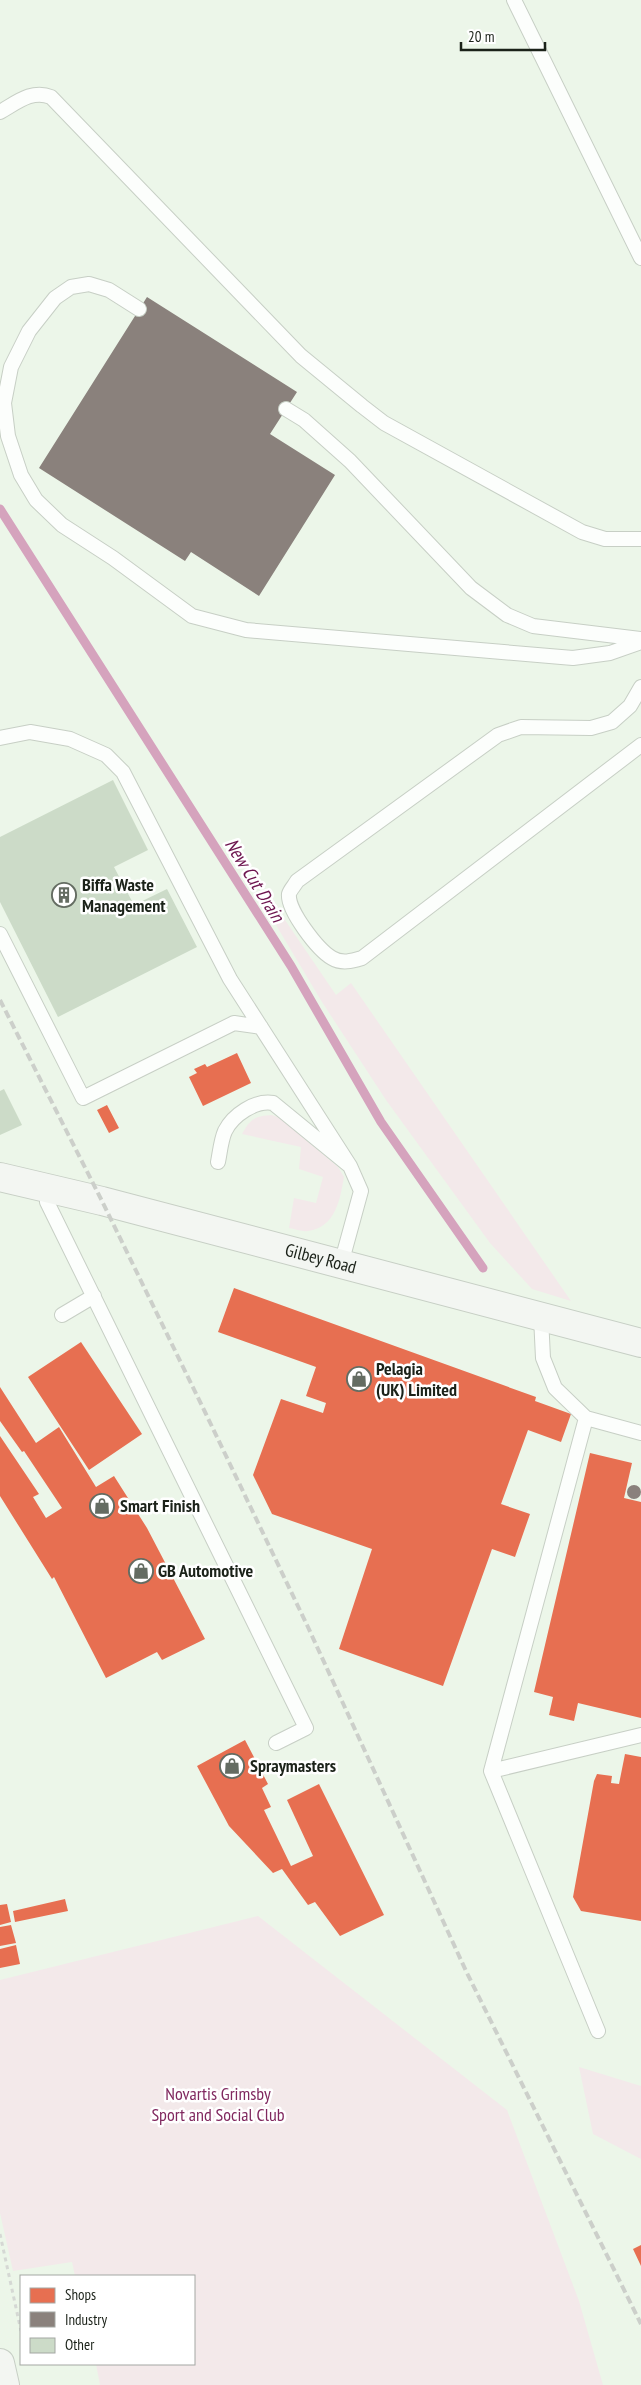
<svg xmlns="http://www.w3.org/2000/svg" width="641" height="2385" viewBox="0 0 641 2385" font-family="'PT Sans Narrow',sans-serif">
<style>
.green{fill:#f3e9ea}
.shops{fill:#e76f51}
.industry{fill:#8a817c}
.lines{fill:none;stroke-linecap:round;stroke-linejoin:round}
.stream{stroke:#d5a3bd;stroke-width:9}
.building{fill:#ccdbc8}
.lane-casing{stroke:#c7cfc5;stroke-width:16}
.secondary-casing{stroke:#c7cfc5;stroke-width:30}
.path{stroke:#d5d8d4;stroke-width:3;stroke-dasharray:4 4;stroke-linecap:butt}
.lane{stroke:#fcfefc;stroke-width:14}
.secondary{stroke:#f3f6f2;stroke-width:28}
.rail{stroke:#cccfca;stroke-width:4;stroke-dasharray:8 4;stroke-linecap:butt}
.labels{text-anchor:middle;stroke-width:5;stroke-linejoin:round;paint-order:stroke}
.poi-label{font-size:18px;font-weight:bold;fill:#1b2219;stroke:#fff;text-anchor:start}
.street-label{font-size:18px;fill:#1b2219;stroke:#fff}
.park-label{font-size:18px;fill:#80285f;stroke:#fff}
.water-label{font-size:19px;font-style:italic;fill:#6d154f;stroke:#fff}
</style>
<rect width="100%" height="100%" fill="#ecf6e9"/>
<path class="green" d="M283,917L336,995L351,983L571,1301L532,1289L490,1243L386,1100L322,1002L273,920Z
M272,1115L280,1118L338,1167L344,1177C340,1199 336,1227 308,1231C303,1232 295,1229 289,1228L294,1198L316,1203L323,1177L299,1169L301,1147L242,1134C250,1119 255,1116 272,1115Z
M258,1916L507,2110L579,2301L603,2385H100L96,2364H194V2276H75L72,2262L13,2271L0,2213V1980Z
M579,2067L641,2086V2159L593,2134Z"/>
<path class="shops" d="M237,1053L251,1083L203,1106L189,1077L197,1073L194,1069L205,1064L207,1067Z
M107,1105L119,1128L109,1133L97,1110Z
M234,1288L536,1397L535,1401L571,1414L561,1442L528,1430L501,1504L530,1514L515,1557L492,1549L443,1686L339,1649L372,1549L272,1514L253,1475L281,1399L323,1413L326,1403L306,1396L316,1367L218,1332Z
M81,1342L142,1434L89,1470L28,1377Z
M0,1387L36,1443L59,1427L96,1487L114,1476L147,1528L205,1639L162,1660L157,1652L106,1678L54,1577L52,1579L0,1496V1436L39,1494L33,1497L46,1518L62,1508L24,1451L22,1452L0,1421Z
M590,1453L632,1463L624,1498L641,1502V1718L578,1703L574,1721L549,1715L553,1697L534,1692Z
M245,1740L268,1784L262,1788L271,1807L264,1810L291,1866L313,1856L287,1800L319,1784L384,1915L340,1936L315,1902L308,1905L282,1869L273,1873L229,1826L197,1766Z
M625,1754L641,1757V1921L581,1911L573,1897L594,1781L597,1774L612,1776L611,1783L619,1784Z
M65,1899L68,1911L15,1922L13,1911Z
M7,1904L11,1922L0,1925V1905Z
M11,1925L16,1943L0,1946V1927Z
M16,1945L20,1964L0,1968V1949Z
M641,2245V2266L633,2249Z"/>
<path class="industry" d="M147,297L297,392L270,434L335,475L259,596L191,552L185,561L39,468Z
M627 1492a7 7 0 1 1 14 0a7 7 0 1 1-14 0Z"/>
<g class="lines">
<path class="stream" d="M0,509L291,966L381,1122L483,1268"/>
</g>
<path class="building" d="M113,780L148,850L114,867L134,905L167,889L197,947L58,1017L0,902V837Z
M4,1089L22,1125L0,1135V1091Z"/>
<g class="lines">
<defs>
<path id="lane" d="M514,0L641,258
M0,112C16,103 32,89 51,97L301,356L362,406L384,423L582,532L605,539H641
M139,309L109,290L89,284L71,287L55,298L29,331L11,367L4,403L8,436L21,475L36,500L62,525L113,558L192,616L246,630L573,658L610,653L641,642
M286,409L304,420L350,461L471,588L507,615L533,626L641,639
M641,687L630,706L612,722L591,728L521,727L498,735L297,881C295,885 290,890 289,894C287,910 318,950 332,958C342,964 352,961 362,958L641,745
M0,738L30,732L70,739L106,755L123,772L230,979L350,1166
M0,934L83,1098L234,1023L261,1027
M218,1162C220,1152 221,1140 225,1131C233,1115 255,1100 273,1103L350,1166L361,1191L341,1264
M51,1189L47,1202L306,1728L276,1743
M62,1315L94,1296
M541,1317L543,1358L555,1388L586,1418L641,1433
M586,1418L491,1771L598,2031
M491,1771L641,1735"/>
<g id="secondary">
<path id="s1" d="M0,1177L102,1201L641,1343"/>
<path d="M0,2363L5,2385"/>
</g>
</defs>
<use href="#lane" class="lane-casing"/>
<use href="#secondary" class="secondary-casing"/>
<path class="path" d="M0,2234L21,2331"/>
<use href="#lane" class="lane"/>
<use href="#secondary" class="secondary"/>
<path class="rail" d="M0,1000L102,1201L205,1412L307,1625L466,1971L641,2324"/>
</g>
<defs>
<symbol id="building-ring" viewBox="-11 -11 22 22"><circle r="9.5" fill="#fff" stroke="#646c62" stroke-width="1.5"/><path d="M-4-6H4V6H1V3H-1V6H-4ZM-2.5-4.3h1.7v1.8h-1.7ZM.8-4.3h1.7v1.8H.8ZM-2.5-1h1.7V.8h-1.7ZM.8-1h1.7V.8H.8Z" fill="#646c62"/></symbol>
<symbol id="shop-ring" viewBox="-11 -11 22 22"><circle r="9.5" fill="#fff" stroke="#646c62" stroke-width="1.5"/><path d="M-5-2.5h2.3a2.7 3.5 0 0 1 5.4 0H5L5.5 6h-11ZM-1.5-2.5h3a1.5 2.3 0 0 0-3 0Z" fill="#646c62"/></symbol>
</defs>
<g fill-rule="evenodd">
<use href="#building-ring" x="50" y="881" width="28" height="28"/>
<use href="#shop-ring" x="345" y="1365" width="28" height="28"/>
<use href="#shop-ring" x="88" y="1492" width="28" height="28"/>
<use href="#shop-ring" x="127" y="1557" width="28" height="28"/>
<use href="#shop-ring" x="218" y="1752" width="28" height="28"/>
</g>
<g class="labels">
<g class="poi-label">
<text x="82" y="891">Biffa Waste<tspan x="82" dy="21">Management</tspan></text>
<text x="376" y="1375">Pelagia<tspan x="376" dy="21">(UK) Limited</tspan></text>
<text x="120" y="1512">Smart Finish</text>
<text x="158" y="1577">GB Automotive</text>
<text x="250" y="1772">Spraymasters</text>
</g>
<g class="street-label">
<text dy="6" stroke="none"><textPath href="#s1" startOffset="331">Gilbey Road</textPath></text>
</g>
<g class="park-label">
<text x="218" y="2100">Novartis Grimsby<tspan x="218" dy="21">Sport and Social Club</tspan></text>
</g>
<g class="water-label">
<text transform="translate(255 880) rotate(58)" y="7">New Cut Drain</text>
</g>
</g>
<rect x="20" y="2275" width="175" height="90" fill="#ffffff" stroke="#a4a7a3"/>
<rect x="30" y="2288" width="25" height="15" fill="#e76f51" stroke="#a4a7a3"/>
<text x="65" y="2300" font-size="15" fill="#1b2219">Shops</text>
<rect x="30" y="2312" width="25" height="15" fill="#8a817c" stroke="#a4a7a3"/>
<text x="65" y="2325" font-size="15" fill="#1b2219">Industry</text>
<rect x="30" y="2338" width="25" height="15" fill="#ccdbc8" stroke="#a4a7a3"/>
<text x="65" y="2350" font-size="15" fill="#1b2219">Other</text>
<path d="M461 42v8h84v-8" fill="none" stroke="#1b2219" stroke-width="2.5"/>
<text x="468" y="42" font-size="15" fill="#1b2219" stroke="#ffffff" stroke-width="4" paint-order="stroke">20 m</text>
</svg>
